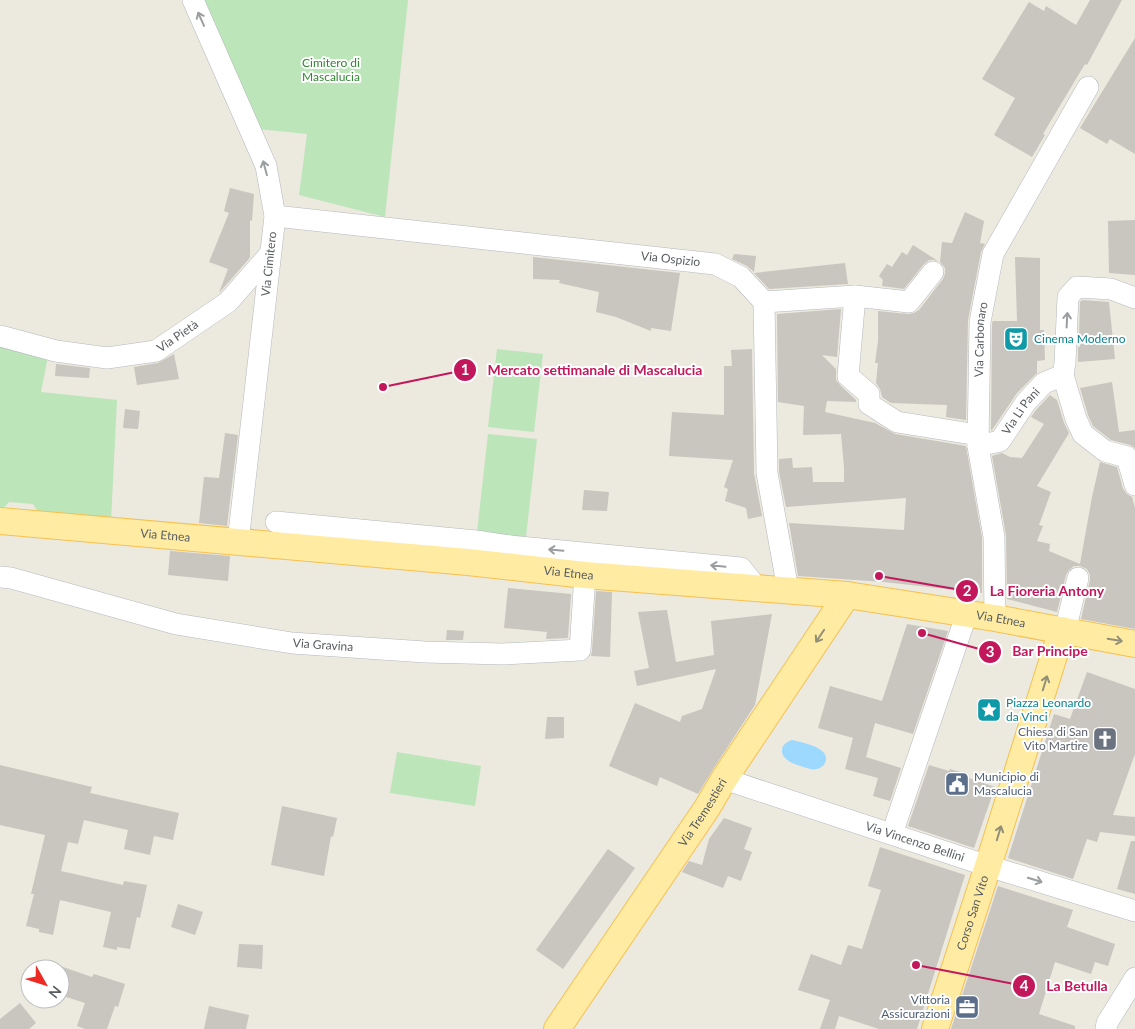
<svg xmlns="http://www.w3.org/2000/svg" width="1135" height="1029" viewBox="0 0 1135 1029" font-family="Lato,sans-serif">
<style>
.green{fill:#bce5ba}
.water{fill:#9dd8ff}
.building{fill:#c9c5bf}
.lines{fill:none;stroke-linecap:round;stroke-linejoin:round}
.minor-casing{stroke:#b5b8bd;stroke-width:22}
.major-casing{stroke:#f6c04f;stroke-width:28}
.minor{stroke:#fff;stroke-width:21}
.major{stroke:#ffeca2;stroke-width:26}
.oneway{stroke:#9b9ea0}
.oneway2{stroke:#928f78}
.labels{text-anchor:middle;stroke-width:4;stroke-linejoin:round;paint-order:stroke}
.park-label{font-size:12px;fill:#328733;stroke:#fff}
.street-label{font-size:12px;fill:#585d61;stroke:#fff}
.culture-label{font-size:12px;fill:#0d838f;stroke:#fff;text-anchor:start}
.worship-label{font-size:12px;fill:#5b616d;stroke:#fff;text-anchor:end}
.service-label{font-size:12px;fill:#4e5e75;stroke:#fff;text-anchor:start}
.leader{fill:none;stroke:#c2185b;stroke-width:2}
.callout-dot{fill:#c2185b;stroke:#fff;stroke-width:2}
.mark-label{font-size:15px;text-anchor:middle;font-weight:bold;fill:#fff}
.callout-label{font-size:14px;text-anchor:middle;font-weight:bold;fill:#c2185b;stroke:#fff;stroke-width:4;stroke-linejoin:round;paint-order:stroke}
</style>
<rect width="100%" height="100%" fill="#ece9df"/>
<path class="green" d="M203,0H408L385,217L299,195L307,134L258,129Z
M0,342L48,356L41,392L117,400L111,521L40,515L33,504L9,502L1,511H0Z
M497,349L543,354L534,432L488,427Z
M488,434L537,439L526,537L477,532Z
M397,752L481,766L475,806L390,793Z"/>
<path class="water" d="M792,740C800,742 816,745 822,751C832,759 822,772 810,769C801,766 782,762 782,751C782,744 787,742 792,740Z"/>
<path class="building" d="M1090,0H1122L1087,65L1085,64L1043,134L1045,135L1032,157L994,135L1015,98L982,79L1029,2L1044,11L1046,6L1076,25Z
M1135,38V154L1110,139L1107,144L1080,128Z
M230,188L254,194L252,221L250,220V257L248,260L219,293L228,269L209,262L229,213L224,211Z
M965,212L984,221L980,243L985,244L981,252L968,320L966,420L946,417L947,405L891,403L882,397L880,389L876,383L878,363H875L878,341V311L908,314L914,313L919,310L943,279L945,274V268L940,262L942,242L952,243Z
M1135,220V275L1109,273L1108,221Z
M913,245L938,261L934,260H929L924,264L904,289L882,286L883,280L879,276L887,264L892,267L902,252L907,255Z
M734,254L756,256L754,272L747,266L732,259Z
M533,257L680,273L671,331L651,328V331L616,317L596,312L599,292L559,283L560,280L533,279Z
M1015,257L1040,258V330H1044L1045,360L1037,361V373L1017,393L992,430H991L992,323L993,321H1017Z
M845,263L848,284L769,289L754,273Z
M1082,300L1109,302L1115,359L1078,362V347H1080L1079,336L1080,302Z
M841,309L837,357L822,355L836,369V380L840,385L856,400V402L827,401L825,412L875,423L895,434L966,446L982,538V593L884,582L798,576L789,523L904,530L906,498L786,507L779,472V459L792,458L793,468L812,467L813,482H844V467L841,434L803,435L804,406L778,402L777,314Z
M752,349L754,473L762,516L748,519L746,508L725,501L728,489L724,487L733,460L669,456L672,412L724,415V366H732L731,350Z
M174,354L179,379L137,385L134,367L158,363Z
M56,364L90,368L89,378L55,376Z
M1112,382L1119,432L1135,430V448L1130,445L1111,440L1093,426L1088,415L1080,388Z
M1050,395L1057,400L1064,423L1069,433L1037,486L1051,492L1039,525L1043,526L1037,541L1050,544L1049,551L1080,564L1092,497L1100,462L1117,467L1123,489L1127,494L1132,497L1135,508V629L1081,619L1090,580V575L1087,569L1080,566H1074L1069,570L1066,575L1057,612L1007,599L1006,535L992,456L1002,453L1010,457L1022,458L1044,424L1031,417L1036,410Z
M125,409L140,411L138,429L123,428Z
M225,433L238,435L227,526L199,523L204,477L219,478Z
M584,490L609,492L607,511L582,510Z
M170,551L230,556L228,581L168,575Z
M508,588L571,594L568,638L546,639L547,632L504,628Z
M596,591L612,592L610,657L591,656L592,651Z
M667,610L676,662L714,655L711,621L772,614L755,705L712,771L698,794L660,777L657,786L609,766L635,703L680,722L682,716L702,709L716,669L637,686L634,671L649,668L638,612Z
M907,624L948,631L913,734L875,723L866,757L901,768L890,801L873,796L878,778L845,769L853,738L818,728L830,686L882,701Z
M447,630L464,631L463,640H446Z
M1087,672L1135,689V754L1113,815L1135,817V836L1100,832L1097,842L1087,839L1073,879L1008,858L1054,714L1070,719Z
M547,717H564V738L545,739Z
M0,765L92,787L90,793L179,813L173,840L154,836L150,855L124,849L128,830L84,820L78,844L68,842L61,871L123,885L124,881L147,885L140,918L137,917L130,949L117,947V950L103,947L111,912L60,900L53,935L39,932V929L26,926L34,894H31L45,835L0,825Z
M929,765L949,771L950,769L968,774L966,777L995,787L974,848L908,826Z
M282,806L337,818L333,837L331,836L324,876L271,865Z
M724,818L752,828L744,849L752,852L741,881L728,876L723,888L682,872L689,861L702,865L709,839Z
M1131,841H1135V894L1117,889Z
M880,847L965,875L917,1029H879L839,1016L835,1029H820L830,1000L798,990L811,954L841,965L848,945L862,949L881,890L868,886Z
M608,849L635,868L563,969L536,950Z
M998,886L1073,910L1067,927L1115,944L1108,966L1095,962L1091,974L1055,962L1039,1014L1075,1026V1029H951Z
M178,904L203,912L195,935L171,927Z
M239,944L263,945L262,969L237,967Z
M60,966L92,977L94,974L125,984L118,1007L115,1006L107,1029H85L77,1026L85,1003L60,995Z
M20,1003L36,1023L29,1029H0V1019Z
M209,1006L249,1015L246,1029H204Z"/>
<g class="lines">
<defs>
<g id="minor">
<path d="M193,0L266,166L275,216L238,542"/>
<path id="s1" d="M275,216L715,264L741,277L764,302L767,473L788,590"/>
<path d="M855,296L909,302L933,272"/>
<path d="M764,302L855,296L848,376L869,394V404L897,422L978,435"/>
<path id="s2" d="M0,336L56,351L107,358L156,351L228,302L270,254"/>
<path d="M1063,375L1076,419L1083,434L1105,451L1127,457L1135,485"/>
<path id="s3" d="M978,446L1000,441L1026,402L1044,383L1063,375L1065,363L1068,297L1077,287L1111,289L1135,298"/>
<path d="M276,522L476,541L509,546"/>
<path d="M493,565L509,546L741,568L757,588"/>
<path id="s4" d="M0,577L11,578L176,624L292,643L425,652L503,654L580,650L585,575"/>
<path id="s5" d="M995,618L994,537L978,446L980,322L993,254L1088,87"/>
<path d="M1065,631L1078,578"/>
<path id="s6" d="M724,779L988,866L1135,911"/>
<path d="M892,834L967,613"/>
<path d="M1106,1029L1107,1023L1135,978"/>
</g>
<g id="major">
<path id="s7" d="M0,521L468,562L585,575L847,595L995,618L1135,644"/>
<path id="s8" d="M557,1029L707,808L724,779L847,595"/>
<path id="s9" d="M935,1029L988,866L1062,630"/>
</g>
</defs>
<use href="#minor" class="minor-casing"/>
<use href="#major" class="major-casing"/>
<use href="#minor" class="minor"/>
<use href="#major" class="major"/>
</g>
<defs><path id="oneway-shaft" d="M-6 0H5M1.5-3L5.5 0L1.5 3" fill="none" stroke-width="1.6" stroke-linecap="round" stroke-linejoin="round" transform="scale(1.25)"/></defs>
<g class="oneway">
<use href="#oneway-shaft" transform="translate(201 19) rotate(-114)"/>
<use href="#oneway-shaft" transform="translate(265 168) rotate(-105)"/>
<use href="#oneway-shaft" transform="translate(1067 320) rotate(-87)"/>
<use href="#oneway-shaft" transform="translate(556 550) rotate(-175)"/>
<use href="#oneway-shaft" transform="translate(718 566) rotate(-174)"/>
<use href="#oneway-shaft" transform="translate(1035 880) rotate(17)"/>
</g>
<g class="oneway2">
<use href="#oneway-shaft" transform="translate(820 636) rotate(124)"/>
<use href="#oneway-shaft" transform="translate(1115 640) rotate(10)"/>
<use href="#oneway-shaft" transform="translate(1045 683) rotate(-73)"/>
<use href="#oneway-shaft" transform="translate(999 833) rotate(-73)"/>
</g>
<defs>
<symbol id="theatre-square" viewBox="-11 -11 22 22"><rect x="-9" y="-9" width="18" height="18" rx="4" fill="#0f9aa8" stroke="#fff"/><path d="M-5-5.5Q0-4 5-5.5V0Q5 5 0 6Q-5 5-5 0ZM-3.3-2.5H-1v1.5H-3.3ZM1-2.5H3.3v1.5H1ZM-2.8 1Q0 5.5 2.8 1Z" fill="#fff"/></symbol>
<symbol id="sight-square" viewBox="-11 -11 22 22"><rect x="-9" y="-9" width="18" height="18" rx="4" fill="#0f9aa8" stroke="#fff"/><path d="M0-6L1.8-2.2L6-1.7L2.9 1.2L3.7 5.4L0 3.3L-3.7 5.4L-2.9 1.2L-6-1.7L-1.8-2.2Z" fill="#fff"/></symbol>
<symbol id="church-square" viewBox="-11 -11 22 22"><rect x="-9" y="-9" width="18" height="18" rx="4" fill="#6b7280" stroke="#fff"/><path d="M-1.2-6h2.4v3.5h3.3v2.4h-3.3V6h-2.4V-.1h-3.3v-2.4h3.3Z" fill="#fff"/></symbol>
<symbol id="civic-square" viewBox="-11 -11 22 22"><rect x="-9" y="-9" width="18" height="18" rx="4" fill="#5c6f8a" stroke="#fff"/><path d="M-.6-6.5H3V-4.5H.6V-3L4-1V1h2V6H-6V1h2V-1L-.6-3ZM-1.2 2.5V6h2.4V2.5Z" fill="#fff"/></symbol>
<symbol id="office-square" viewBox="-11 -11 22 22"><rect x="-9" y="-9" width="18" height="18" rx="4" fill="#5c6f8a" stroke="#fff"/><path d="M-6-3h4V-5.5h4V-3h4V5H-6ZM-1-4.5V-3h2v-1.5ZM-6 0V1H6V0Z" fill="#fff"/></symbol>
</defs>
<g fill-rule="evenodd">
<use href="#theatre-square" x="1002" y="325" width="28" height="28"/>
<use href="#sight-square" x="975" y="696" width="28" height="28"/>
<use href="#church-square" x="1091" y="725" width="28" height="28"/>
<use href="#civic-square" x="943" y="770" width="28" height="28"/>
<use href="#office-square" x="953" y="993" width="28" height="28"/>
</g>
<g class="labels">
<g class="park-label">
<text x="331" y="67">Cimitero di<tspan x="331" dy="14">Mascalucia</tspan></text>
</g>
<g class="street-label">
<text dy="4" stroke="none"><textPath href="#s1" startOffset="398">Via Ospizio</textPath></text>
<text transform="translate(269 264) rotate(-84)" y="4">Via Cimitero</text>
<text dy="4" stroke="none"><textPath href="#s2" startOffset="185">Via Pietà</textPath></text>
<text dy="4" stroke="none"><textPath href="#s5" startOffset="280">Via Carbonaro</textPath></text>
<text dy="4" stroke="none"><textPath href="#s3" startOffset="59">Via Li Pani</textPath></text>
<text dy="4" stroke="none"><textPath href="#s7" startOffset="166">Via Etnea</textPath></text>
<text dy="4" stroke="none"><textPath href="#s7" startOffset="571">Via Etnea</textPath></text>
<text dy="4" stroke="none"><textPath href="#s7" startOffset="1006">Via Etnea</textPath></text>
<text dy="4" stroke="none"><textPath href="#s4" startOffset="331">Via Gravina</textPath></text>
<text dy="4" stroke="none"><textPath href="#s8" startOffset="261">Via Tremestieri</textPath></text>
<text dy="4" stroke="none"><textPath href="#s6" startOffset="201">Via Vincenzo Bellini</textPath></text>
<text dy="4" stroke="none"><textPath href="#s9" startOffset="122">Corso San Vito</textPath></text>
</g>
<g class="culture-label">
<text x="1034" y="343">Cinema Moderno</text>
<text x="1006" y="707">Piazza Leonardo<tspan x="1006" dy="14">da Vinci</tspan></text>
</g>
<g class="worship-label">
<text x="1088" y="736">Chiesa di San<tspan x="1088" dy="14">Vito Martire</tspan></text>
</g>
<g class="service-label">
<text x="974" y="781">Municipio di<tspan x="974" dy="14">Mascalucia</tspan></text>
<text x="950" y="1004" text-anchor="end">Vittoria<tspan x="950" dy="14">Assicurazioni</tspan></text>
</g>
</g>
<path class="leader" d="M383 387L465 370M879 576L967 591M922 633L990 652M916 965L1024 986"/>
<g class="callout-dot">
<circle cx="383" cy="387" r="5"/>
<circle cx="879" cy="576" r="5"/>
<circle cx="922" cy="633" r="5"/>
<circle cx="916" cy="965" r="5"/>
<circle cx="465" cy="370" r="12"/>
<circle cx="967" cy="591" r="12"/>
<circle cx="990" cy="652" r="12"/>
<circle cx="1024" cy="986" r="12"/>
</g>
<g class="mark-label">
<text x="465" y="375">1</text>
<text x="967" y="596">2</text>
<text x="990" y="657">3</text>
<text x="1024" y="991">4</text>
</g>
<g class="callout-label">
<text x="595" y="375">Mercato settimanale di Mascalucia</text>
<text x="1047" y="596">La Fioreria Antony</text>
<text x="1050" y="656">Bar Principe</text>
<text x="1077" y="991">La Betulla</text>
</g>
<g transform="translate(45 984) rotate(129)"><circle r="24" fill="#ffffff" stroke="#bcbec0"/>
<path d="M0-4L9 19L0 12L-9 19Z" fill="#ee2b23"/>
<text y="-8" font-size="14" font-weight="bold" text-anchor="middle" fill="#585d61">N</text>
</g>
</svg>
